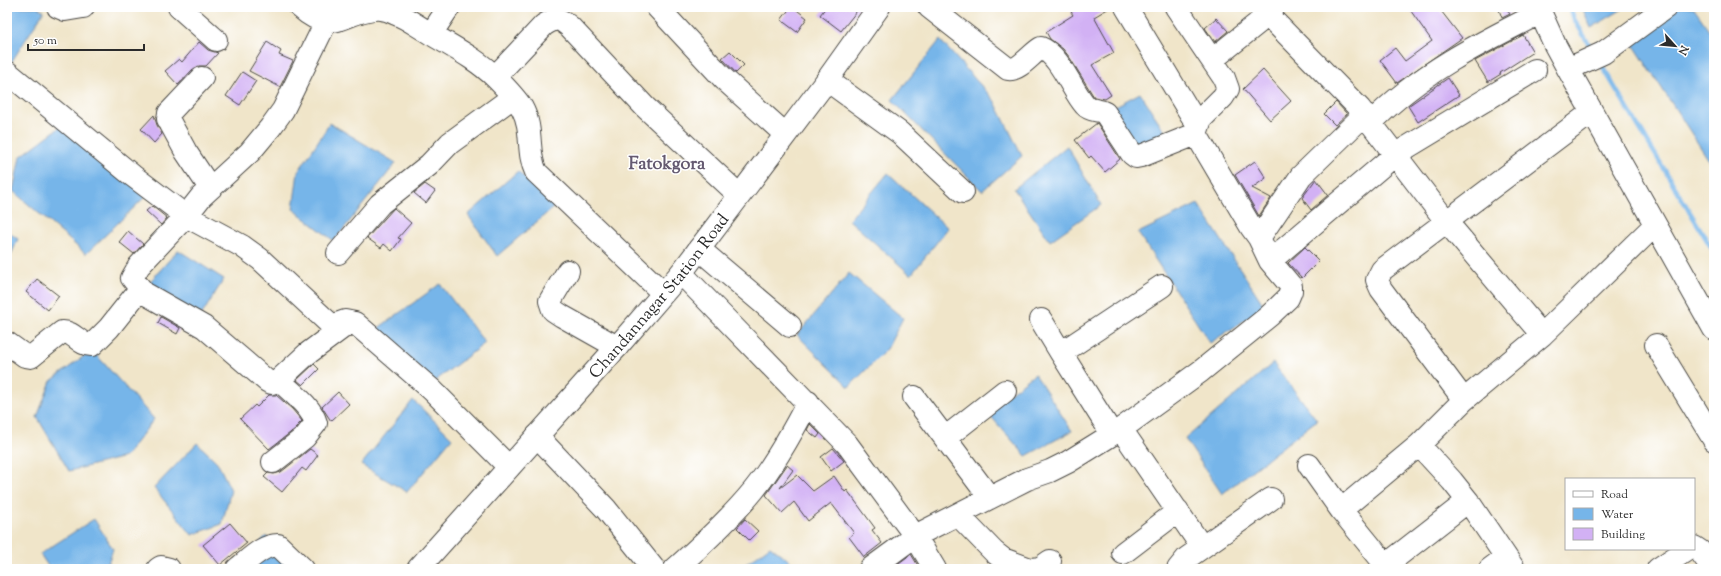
<svg xmlns="http://www.w3.org/2000/svg" width="1721" height="576" viewBox="0 0 1721 576" font-family="'Sorts Mill Goudy',serif">
<style>
.water{fill:#76b5e9;stroke:#50708a}
.lines{fill:none;stroke-linecap:round;stroke-linejoin:round}
.stream{stroke:#76b5e9;stroke-width:4.5}
.building{fill:#d2b1f4}
.minor-casing{stroke:#494743;stroke-width:24}
.major-casing{stroke:#494743;stroke-width:24}
.minor{stroke:#fff;stroke-width:22}
.major{stroke:#fff;stroke-width:22}
.labels{text-anchor:middle;stroke-width:3;stroke-linejoin:round;paint-order:stroke}
.street-label{font-size:17px;fill:#2b2b2b;stroke:#fff}
.neighbourhood-label{font-size:18px;font-weight:bold;fill:#655a71;stroke:#fff}
</style>
<rect width="100%" height="100%" fill="#fff"/>
<filter id="ink" filterUnits="userSpaceOnUse"><feTurbulence type="fractalNoise" baseFrequency=".025" numOctaves="2"/><feDisplacementMap in="SourceGraphic" scale="8" xChannelSelector="R" yChannelSelector="G"/><feConvolveMatrix kernelMatrix="1 2 1 2 8 2 1 2 1" color-interpolation-filters="sRGB"/></filter>
<filter id="wash" filterUnits="userSpaceOnUse"><feTurbulence type="fractalNoise" baseFrequency=".012" numOctaves="4" result="noise"/><feDisplacementMap in="SourceGraphic" scale="16" xChannelSelector="R" yChannelSelector="G"/><feGaussianBlur stdDeviation="0.9" result="paint"/><feColorMatrix in="noise" values="0 0 0 0 0 0 0 0 0 0 0 0 0 0 0 0 0 1.4 0 .05"/><feComposite in="paint" operator="in"/></filter>
<g filter="url(#wash)">
<rect width="100%" height="100%" fill="#f0e5c9"/>
<path class="water" d="M7,7H37L44,11L7,69Z
M1582,7H1626L1591,28Z
M1677,7H1693L1714,37V168L1631,41Z
M940,40L994,100L1022,156L982,191L892,100Z
M1140,93L1168,136L1135,152L1110,109Z
M72,118L149,193L86,254L13,191L20,157Z
M330,123L396,163L334,241L293,209L298,172Z
M1067,146L1101,205L1050,241L1014,189Z
M518,171L554,207L497,256L468,215Z
M888,173L948,228L911,275L849,220Z
M1198,204L1265,307L1210,343L1138,233Z
M7,231L18,239L7,264Z
M178,250L224,279L199,319L147,285Z
M849,273L903,318L887,349L849,387L797,335Z
M440,284L485,343L435,381L374,331Z
M92,350L154,419L125,457L69,471L37,417L51,381Z
M1273,363L1317,420L1222,494L1185,439Z
M1035,374L1072,431L1026,456L986,411Z
M413,400L452,438L407,492L361,465Z
M197,443L217,462L231,490L222,524L192,535L154,488Z
M94,519L113,549L106,569H50L40,554Z
M266,536L298,569H236Z
M770,546L795,565L796,569H739Z"/>
<g class="lines">
<path class="stream" d="M1570,7L1574,19L1593,51
M1599,61L1714,252"/>
</g>
<g id="blocks">
<path class="building" d="M791,7H793L807,18L797,32L781,20Z
M826,7H860L841,31L820,15Z
M1080,7H1111L1094,17L1114,53L1092,65L1111,95L1105,99L1094,97L1070,58L1063,49L1050,39L1046,32L1073,15L1071,12Z
M1408,7H1438L1462,38L1397,83L1380,60L1395,48L1405,61L1432,41Z
M1498,7H1505L1510,14L1502,18Z
M1216,18L1228,31L1215,42L1205,28Z
M1523,35L1533,52L1500,73L1501,74L1488,82L1475,61Z
M199,42L208,50L218,53L206,66H199L193,69L178,85L165,71L179,59L182,62Z
M267,42L281,51L279,55L293,61L280,87L249,71Z
M730,51L744,65L736,73L722,58Z
M1263,70L1291,101L1270,120L1243,89Z
M242,72L256,81L240,105L226,96Z
M1448,78L1459,95L1418,122L1408,106Z
M1336,102L1347,114L1335,125L1324,114Z
M154,115L157,125L162,134L154,143L141,129Z
M1097,123L1120,159L1105,172L1091,156L1089,158L1075,140Z
M1255,161L1266,178L1252,188L1271,198L1259,216L1235,175Z
M1316,179L1328,195L1311,210L1302,198Z
M425,184L435,191L426,203L414,193Z
M152,206L167,218L161,225L146,211Z
M394,208L411,223L398,238L401,239L392,251L384,244L381,248L367,238Z
M128,231L143,244L134,254L119,242Z
M1305,247L1319,261L1302,278L1288,263Z
M37,279L59,296L48,310L26,292Z
M161,317L180,328L177,334L158,323Z
M314,364L319,369L303,385L297,380Z
M338,392L349,404L331,421L322,407Z
M269,395H276L292,409L302,421L290,433L269,449L240,419L255,405L257,407Z
M810,424L820,434L817,438L807,430Z
M833,448L844,461L831,471L821,457Z
M310,449L318,455L306,471L302,468L282,492L264,477L268,473L274,474L281,472Z
M787,465L793,470L780,488L797,475L813,491L834,476L845,492L847,490L875,528L872,530L882,543L864,557L849,537L854,533L831,503L808,521L794,502L782,513L766,495Z
M745,519L758,531L749,540L737,528Z
M230,523L247,543L220,565L203,545Z
M911,554L920,569H891Z"/>
</g>
</g>
<g filter="url(#ink)">
<use href="#blocks" fill-opacity="0" stroke="#494743" stroke-width="1"/>
<g class="lines">
<defs>
<path id="minor" d="M58,7L65,10L83,7
M179,7L216,40
M300,7C331,35 340,14 373,9C381,8 389,10 396,14C407,18 417,26 428,32C451,46 477,59 496,78C505,87 515,97 522,108C534,130 526,151 536,172L663,293
M657,7L724,79L785,134
M929,7L1008,69C1019,71 1032,53 1041,48C1060,55 1072,91 1085,105C1091,112 1098,109 1105,113L1132,154L1136,157L1141,156L1196,134
M1126,7L1198,126
M1176,7L1224,78L1228,89L1223,97L1201,119L1196,134L1251,227L1259,238
M1260,7L1360,109L1446,221L1542,335
M1538,7L1555,45L1568,69L1714,329
M326,22L283,110L270,128L250,152L201,197L186,216L139,266L132,278L144,293L204,327L267,381L272,383L279,380L307,354L350,322
M431,34L449,7
M1212,60L1268,15L1274,7
M1568,69L1603,53L1666,7
M7,72L133,176L186,216L242,246L260,259L329,323L334,325L345,321L355,323L432,390L509,467
M495,77L544,25C557,17 559,18 570,27L645,107L739,195
M202,78L169,113L168,119L186,152L210,188
M827,80L900,133L963,192
M1371,123C1418,74 1480,43 1540,13
M699,249L790,326
M338,253L380,204L429,165L450,143L513,97
M1270,261L1396,154L1535,70
M568,271L550,301L553,310L562,316L617,347
M681,273L847,444L915,536L935,569
M1041,320L1061,353L1112,434
M7,343L25,356L31,357L62,332C74,331 80,346 92,345L109,328L140,289
M1656,345L1714,440
M1061,353L1162,286
M914,397L990,498
M1464,400L1381,289L1377,280L1382,270L1592,112
M1121,429L1202,547
M537,436L606,509L654,569
M945,438L1005,391
M1419,445L1452,481L1468,501L1514,569
M273,462L305,437L316,423C311,406 292,393 279,380
M1309,465L1341,510L1389,569
M1341,510L1419,445L1464,400L1542,335L1655,225
M958,515L994,552L1003,559L1030,569
M1694,547L1700,551L1713,569
M1123,553L1178,511
M1386,565L1468,501
M158,569L161,567L169,569
M237,569C249,560 262,545 278,545L303,569
M675,569C703,544 730,519 753,491C775,464 792,433 808,402
M870,569L915,536L1027,479L1050,471L1068,462L1121,429L1201,371L1269,316L1288,298L1291,291V286L1270,261L1259,238L1301,176L1365,114
M1032,569L1040,568L1050,561
M1178,569L1187,558L1271,499
M1490,569L1506,557
M1658,569L1688,549"/>
<g id="major">
<path id="s1" d="M418,569L617,347L681,273L827,80L879,7"/>
</g>
</defs>
<use href="#minor" class="minor-casing"/>
<use href="#major" class="major-casing"/>
<use href="#minor" class="minor"/>
<use href="#major" class="major"/>
</g>
</g>
<g class="labels">
<g class="street-label">
<text dy="6" stroke="none"><textPath href="#s1" startOffset="364">Chandannagar Station Road</textPath></text>
</g>
<g class="neighbourhood-label">
<text x="667" y="169">Fatokgora</text>
</g>
</g>
<rect width="1721" height="576" fill="none" stroke="#fff" stroke-width="24"/>
<rect x="1565" y="478" width="130" height="72" fill="#ffffff" stroke="#aaaaaa"/>
<rect x="1573" y="491" width="20" height="6" fill="#ffffff" stroke="#aaaaaa"/>
<text x="1601" y="498" font-size="12" fill="#2b2b2b">Road</text>
<rect x="1573" y="508" width="20" height="12" fill="#76b5e9" stroke="#aaaaaa"/>
<text x="1601" y="518" font-size="12" fill="#2b2b2b">Water</text>
<rect x="1573" y="528" width="20" height="12" fill="#d2b1f4" stroke="#aaaaaa"/>
<text x="1601" y="538" font-size="12" fill="#2b2b2b">Building</text>
<g transform="translate(1675 46) rotate(117)" stroke="#ffffff" stroke-width="3" paint-order="stroke">
<path d="M0-3L7 15L0 10L-7 15Z" fill="#2b2b2b"/>
<text y="-6" font-size="11" font-weight="bold" text-anchor="middle" fill="#2b2b2b">N</text>
</g>
<path d="M28 44v6h116v-6" fill="none" stroke="#2b2b2b" stroke-width="2"/>
<text x="34" y="44" font-size="12" fill="#2b2b2b" stroke="#ffffff" stroke-width="3" paint-order="stroke">50 m</text>
</svg>
